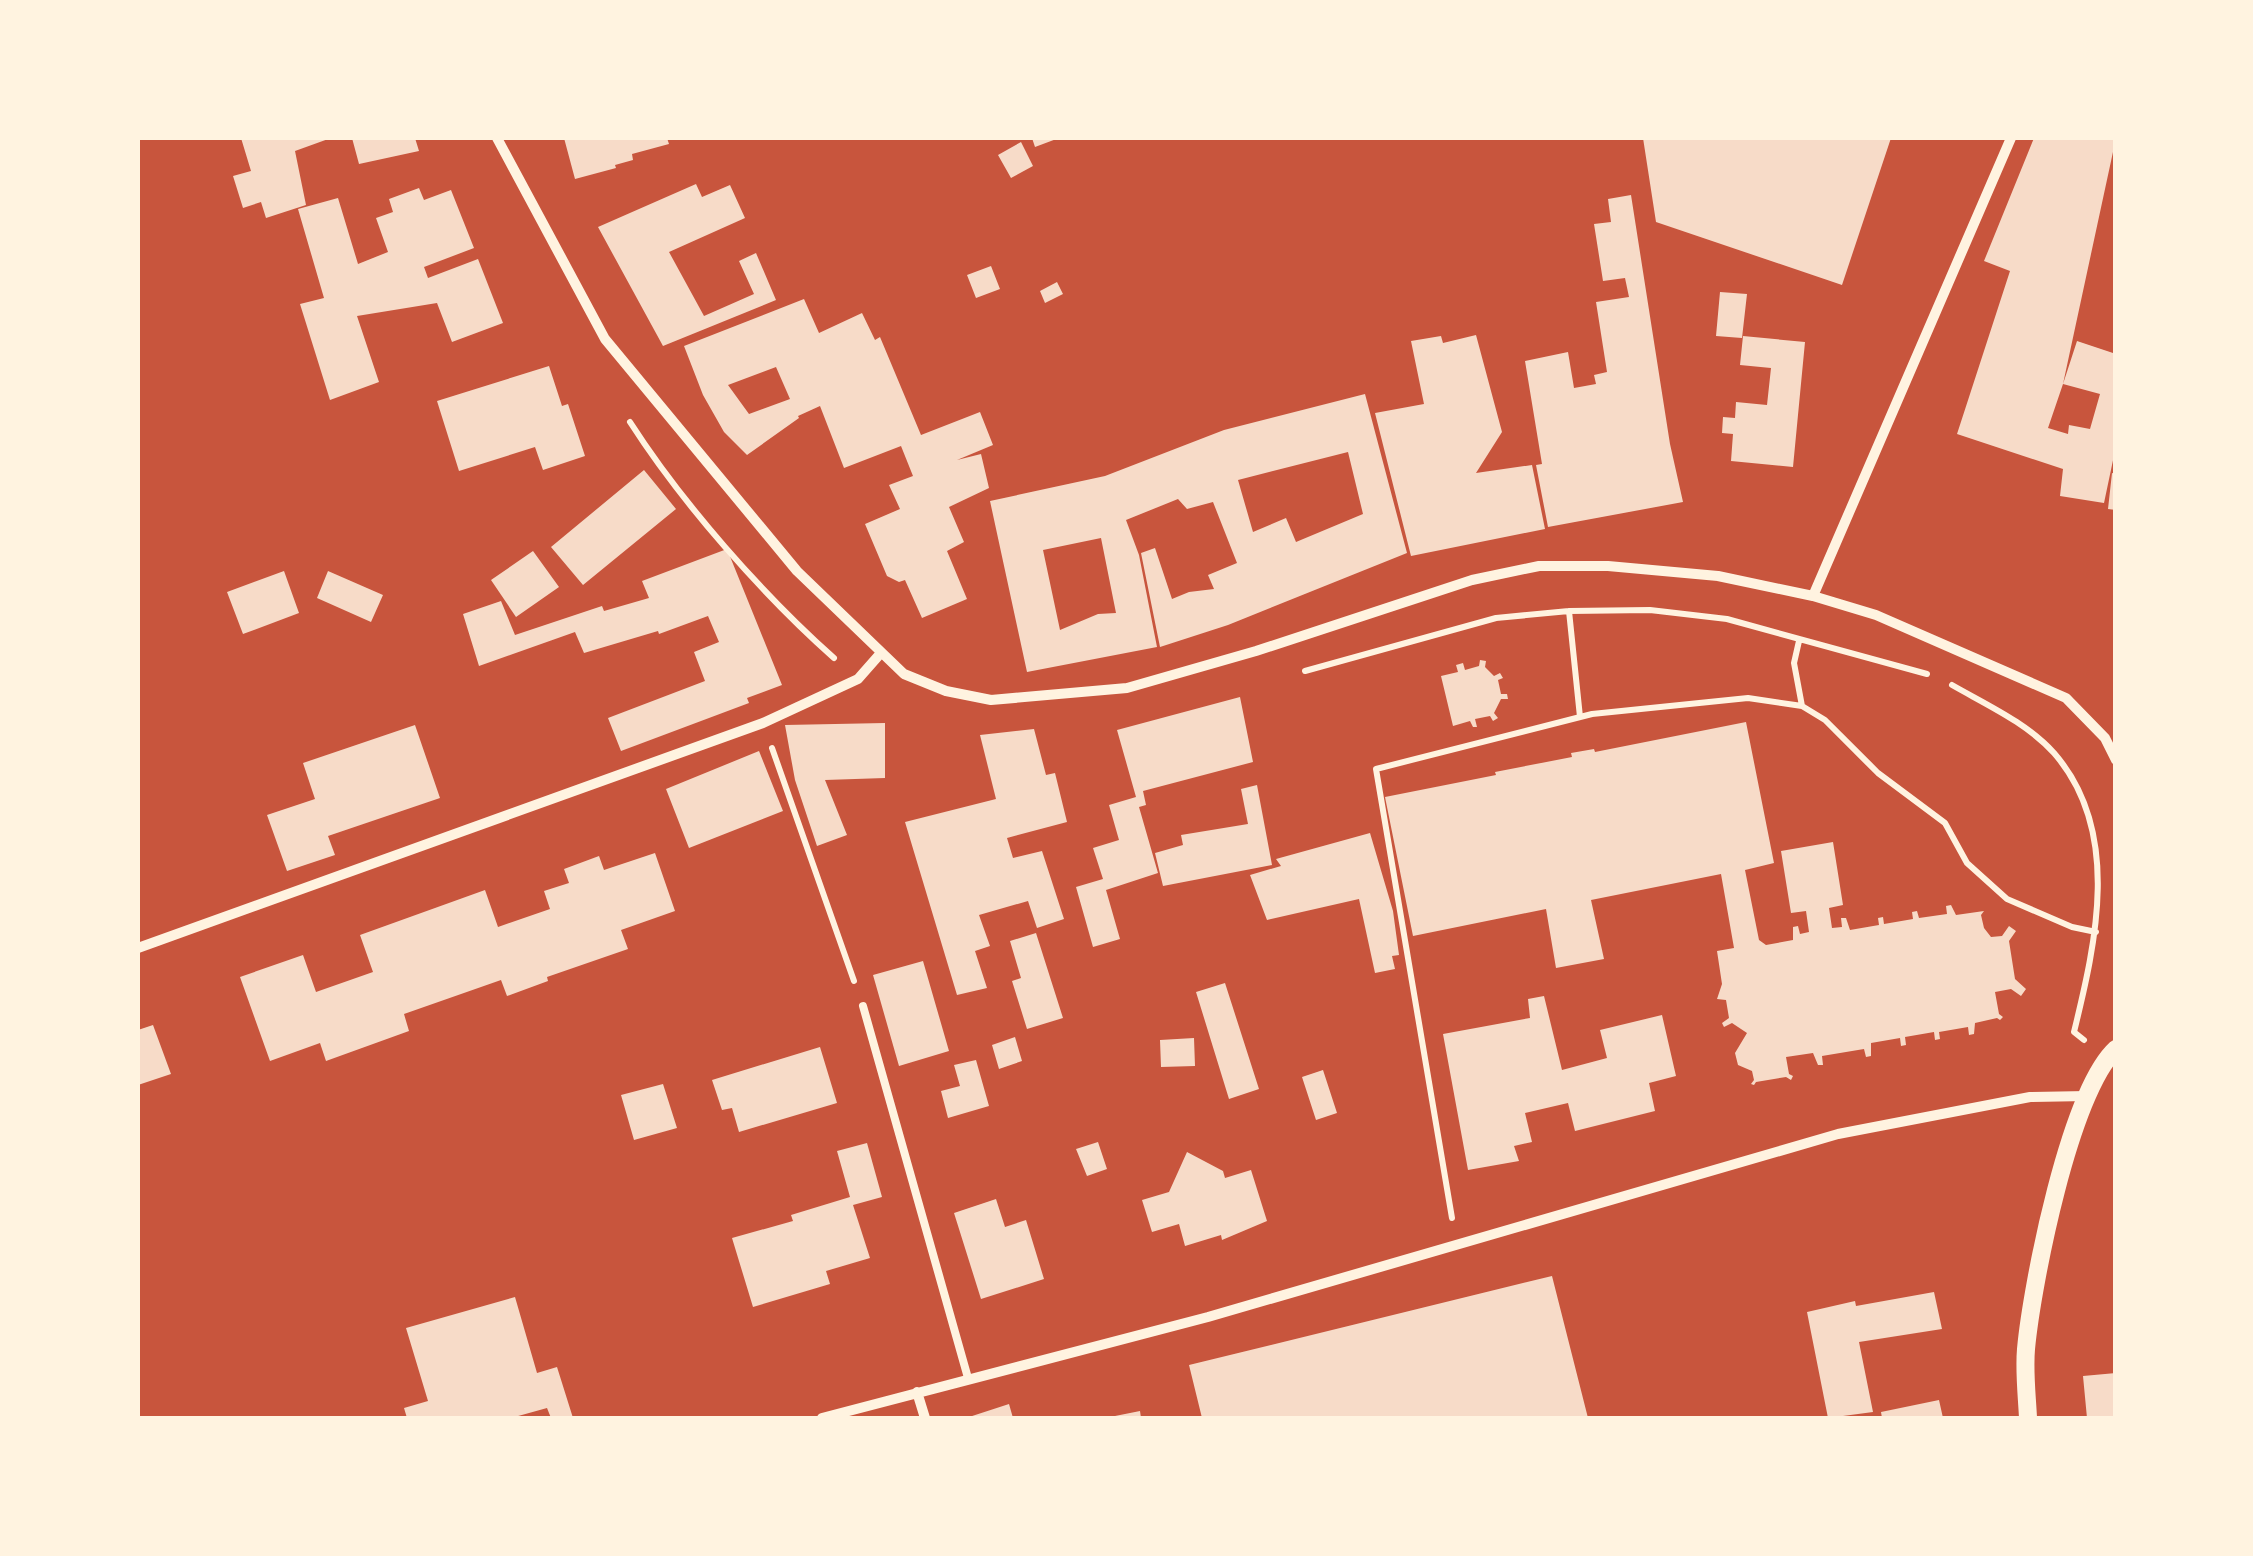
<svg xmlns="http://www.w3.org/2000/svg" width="2253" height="1556" viewBox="0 0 2253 1556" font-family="Rubik,sans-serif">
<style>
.building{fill:#f7dbc8;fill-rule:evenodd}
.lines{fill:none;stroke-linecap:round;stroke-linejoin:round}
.path{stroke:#fff3e0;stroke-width:6}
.service{stroke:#fff3e0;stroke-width:8}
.minor{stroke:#fff3e0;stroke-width:10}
.tertiary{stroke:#fff3e0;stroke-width:18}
</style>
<rect width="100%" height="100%" fill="#c8553d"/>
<path class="building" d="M241,138H331L295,151L306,205L266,218L261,202L243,208L233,176L251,171Z
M352,138H415L419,151L359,164Z
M564,138H667L669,144L632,154L633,160L615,165L616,168L575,179Z
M1032,138H1059L1035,147Z
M1643,138H1891L1842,285L1656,222Z
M2034,138H2116L2063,384L2077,341L2116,354V446L2104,503L2060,496L2063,469L1957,434L2010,271L1984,261ZM2063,384L2100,394L2090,429L2069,425L2068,434L2048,428Z
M1021,142L1033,166L1011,178L998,155Z
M696,184L702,197L730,185L745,218L669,252L704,316L754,294L739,261L756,253L776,300L663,346L598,227Z
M419,188L424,200L451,190L474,248L424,267L428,278L478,259L503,323L452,342L437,303L357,316L379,382L330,400L300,304L324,298L298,209L338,198L358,264L388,252L376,218L393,212L389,199Z
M1631,195L1670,444L1683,502L1548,527L1536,465L1542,464L1525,361L1568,352L1574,388L1596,384L1594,375L1607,372L1596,302L1629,297L1625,278L1603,281L1594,224L1611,222L1608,199Z
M991,266L1000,289L976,298L967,275Z
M1057,282L1063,294L1045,303L1040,291Z
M1720,292L1747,294L1742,338L1716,336Z
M804,299L819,333L862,313L875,340L880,337L921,435L980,412L993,445L957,460L981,454L989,488L949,507L964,542L947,551L967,599L922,618L905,580L899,582L887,576L865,524L900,509L889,485L913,476L901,446L844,468L820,406L798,416L799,418L747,455L724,432L703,395L684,346ZM776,367L790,399L749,414L728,385Z
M1476,335L1502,432L1476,473L1532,465L1545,529L1411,556L1375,413L1424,404L1411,341L1441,336L1443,343Z
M1743,336L1805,342L1793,467L1731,461L1733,434L1722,433L1723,417L1735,418L1736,402L1767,405L1771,368L1740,365Z
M549,366L562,406L568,404L585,456L543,470L535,447L459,471L437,401Z
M1365,394L1407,553L1228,625L1160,647L1141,553L1155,548L1172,599L1189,592L1214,589L1208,575L1237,563L1213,502L1187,509L1178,499L1126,520L1139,555L1157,647L1027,672L990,501L1105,476L1224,430ZM1348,452L1363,514L1296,542L1286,518L1253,532L1238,480ZM1101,538L1116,613L1098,614L1060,630L1043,550Z
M644,470L676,509L583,585L551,547Z
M2112,473L2116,474V510L2108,509Z
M727,549L782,685L747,698L749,703L621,751L608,718L705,681L694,652L719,642L708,616L659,634L658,631L584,653L575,632L479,666L463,614L501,601L515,635L602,606L604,611L649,598L642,581Z
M533,551L559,587L516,617L491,580Z
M284,571L299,613L243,634L227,592Z
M328,571L383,595L371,622L317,598Z
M1480,660L1486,661L1485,667L1494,676L1500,673L1503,678L1498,680L1501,694H1507L1508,699H1501L1494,713L1498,718L1493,721L1490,716L1475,719L1477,727H1473L1470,721L1453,726L1441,676L1458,672L1456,665L1463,663L1465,670L1479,666Z
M1240,697L1253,762L1143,791L1146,805L1139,807L1158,873L1106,890L1120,939L1093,947L1076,887L1103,879L1093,848L1119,840L1109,805L1136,797L1117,730Z
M1746,722L1774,863L1745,870L1759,940L1766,945L1793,940V927L1798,926L1800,934L1809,932L1806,911L1791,913L1781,851L1833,842L1843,905L1829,908L1832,928L1842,927L1841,918H1846L1850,930L1879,925L1878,918L1883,917L1884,924L1913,919L1912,912L1917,911L1919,918L1947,914L1946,906L1951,905L1956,915L1984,911L1981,915L1984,928L1991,937L2002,936L2009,926L2016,931L2009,941L2015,979L2026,989L2021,996L2011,989L1995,992L1999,1014L2003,1017L2000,1020L1997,1018L1975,1023L1974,1034L1969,1035L1968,1027L1939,1032L1940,1039L1935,1040L1934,1032L1905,1037L1906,1045L1901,1046L1900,1038L1871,1043V1056L1866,1057L1864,1049L1822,1056L1823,1065H1818L1813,1053L1786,1057L1789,1074L1793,1076L1791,1080L1786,1077L1756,1082L1754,1085L1751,1084L1754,1080L1752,1071L1738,1065L1735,1053L1747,1033L1732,1023L1724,1027L1722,1023L1729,1018L1726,1000L1717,999L1722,984L1717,951L1734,948L1721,874L1591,900L1604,959L1556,968L1546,909L1413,936L1385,797L1496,775L1495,772L1572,757L1571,753L1594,749L1595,752Z
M885,723V778L825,780L847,835L817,846L795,780L785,725Z
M415,725L440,798L328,836L335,855L287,871L267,815L315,799L303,763Z
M1034,729L1046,775L1055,773L1067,822L1007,838L1013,858L1042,851L1064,919L1037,928L1028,901L979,915L990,946L975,951L987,988L957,995L905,822L996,799L980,735Z
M759,751L783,811L689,848L666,789Z
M1257,785L1272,865L1163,886L1155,853L1183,845L1181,835L1248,824L1241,789Z
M1370,833L1393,911L1399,955L1392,956L1395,969L1375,973L1359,899L1267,920L1250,875L1281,866L1276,859Z
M655,853L675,911L621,930L628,949L547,977L548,981L507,996L501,980L404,1014L409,1031L326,1061L320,1043L270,1061L240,977L303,955L316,992L373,972L360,935L485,890L498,927L550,909L544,891L569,883L564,869L599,856L604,870Z
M1036,933L1063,1018L1027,1029L1012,981L1021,978L1010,941Z
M923,961L949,1051L899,1066L873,975Z
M1225,983L1259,1089L1229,1099L1196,992Z
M1544,996L1562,1070L1607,1058L1600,1030L1662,1015L1676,1076L1649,1083L1655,1111L1575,1131L1568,1103L1525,1113L1532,1142L1514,1146L1519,1161L1468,1170L1443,1034L1530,1018L1528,999Z
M153,1025L171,1074L138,1085V1030Z
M1015,1037L1022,1061L999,1069L992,1045Z
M1194,1038L1195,1066L1161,1067L1160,1040Z
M820,1047L837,1103L739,1132L732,1108L722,1110L712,1080Z
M976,1060L989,1106L948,1118L941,1091L960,1086L954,1065Z
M1323,1070L1337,1113L1316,1120L1302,1077Z
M663,1084L677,1128L634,1140L621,1095Z
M1098,1142L1107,1169L1087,1176L1076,1149Z
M867,1143L882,1197L853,1205L870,1258L826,1271L830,1284L753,1307L732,1238L793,1221L791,1215L850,1197L837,1151Z
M1187,1152L1223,1171L1225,1178L1251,1170L1267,1221L1222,1240L1221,1235L1185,1246L1179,1224L1152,1232L1142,1200L1169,1192Z
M996,1199L1005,1227L1026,1220L1044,1279L981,1299L954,1213Z
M1552,1276L1588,1418H1202L1189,1365Z
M1934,1292L1942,1329L1859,1342L1873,1412L1828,1418L1807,1312L1855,1301L1856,1306Z
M515,1297L537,1373L557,1367L573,1418H551L547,1408L511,1418H407L404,1408L428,1401L406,1328Z
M2116,1373V1418H2087L2083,1376Z
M1939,1400L1943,1418H1882L1881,1412Z
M1009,1404L1013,1418H966Z
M1140,1411L1141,1418H1110V1417Z"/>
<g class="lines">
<path class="path" d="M630,422C682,503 762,594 834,658
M1569,611L1580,717
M1305,671L1496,618L1569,611L1650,610L1727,619L1927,674
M1952,685C1987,705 2027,723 2054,753C2122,831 2096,942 2074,1032L2084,1040
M1802,706L1825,720L1878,773L1945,823L1967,863L2007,899L2072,927L2096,932
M772,748L854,981
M1452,1218L1376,769L1592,714L1748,698L1802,706L1794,663L1799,641"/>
<path class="service" d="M863,1006L968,1378"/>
<path class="minor" d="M497,138L605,339L797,571L904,674L946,691L991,700L1127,688L1256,651L1472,580L1539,566H1608L1718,576L1813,596L1876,615L2066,698L2105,738L2116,760
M1813,596L2011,138
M138,948L763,723L858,679L880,654
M917,1392L925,1418
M822,1418L1208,1317L1838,1134L2030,1097L2087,1096"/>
<path class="tertiary" d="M2028,1418C2027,1396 2024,1372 2026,1349C2032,1284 2070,1091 2116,1049"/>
</g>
<rect width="2253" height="1556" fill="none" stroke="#fff3e0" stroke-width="280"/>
</svg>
